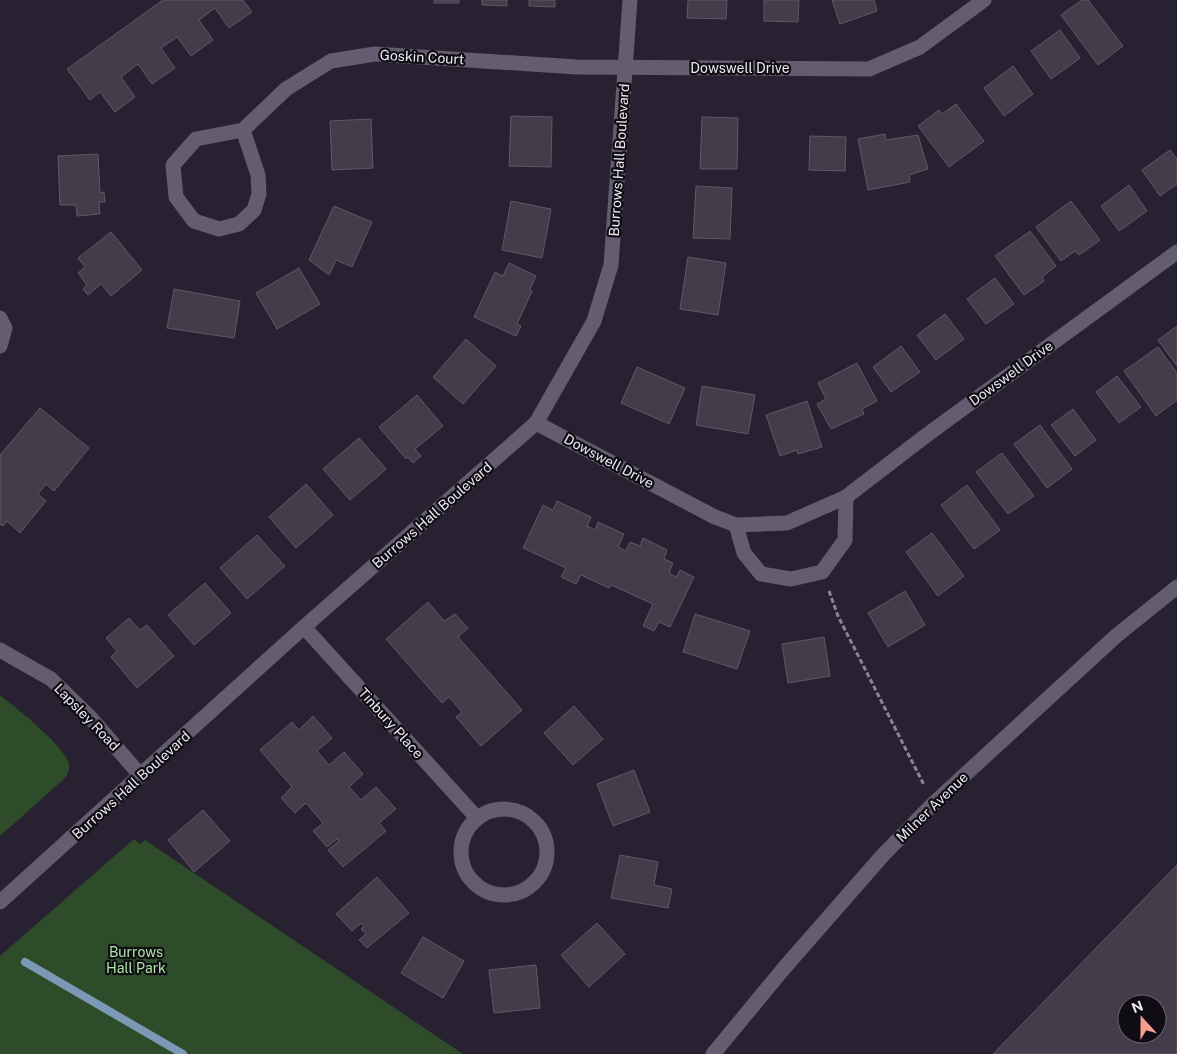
<svg xmlns="http://www.w3.org/2000/svg" width="1177" height="1054" viewBox="0 0 1177 1054" font-family="'Public Sans',sans-serif">
<style>
.green{fill:#2e4c29}
.lines{fill:none;stroke-linecap:round;stroke-linejoin:round}
.stream{stroke:#7b98b5;stroke-width:8}
.building{fill:#453c4b;stroke:#615768;fill-rule:evenodd}
.path{stroke:#8a8592;stroke-width:3;stroke-dasharray:5 2.5;stroke-linecap:butt}
.service{stroke:#635d6f;stroke-width:15}
.minor{stroke:#635d6f;stroke-width:15}
.tertiary{stroke:#635d6f;stroke-width:15}
.secondary{stroke:#635d6f;stroke-width:15}
.labels{text-anchor:middle;stroke-width:4.5;stroke-linejoin:round;paint-order:stroke}
.street-label{font-size:14px;fill:#ebe8f2;stroke:#0f0c13}
.park-label{font-size:14px;fill:#ade6a5;stroke:#0f0c13}
</style>
<rect width="100%" height="100%" fill="#272131"/>
<path class="green" d="M0,695C16,708 64,745 69,764C70,769 68,774 65,778L0,836Z
M134,839L140,844L145,840L463,1054H0V956Z"/>
<g class="lines">
<path class="stream" d="M25,962L183,1054"/>
</g>
<path class="building" d="M163,0H243L252,12L229,28L215,8L199,20L213,40L191,56L177,37L161,48L175,68L152,84L138,64L121,77L135,97L115,112L100,92L90,100L67,69Z
M434,0H459V3H434Z
M482,0H507V6L482,5Z
M529,0H555V7L529,6Z
M688,0H727L726,19L687,18Z
M764,0H799L798,22L764,21Z
M832,0H874L877,11L840,24Z
M1082,0H1088L1123,46L1098,65L1061,15Z
M1060,30L1080,58L1051,79L1031,51Z
M1013,66L1033,94L1004,116L984,88Z
M956,104L984,141L949,167L918,126L939,110L942,114Z
M511,116L552,117L551,167L509,166Z
M702,117L738,118L737,169H700Z
M371,119L373,168L332,170L330,121Z
M885,134L886,140L918,135L928,169L909,175L910,182L868,190L858,139Z
M810,136L846,137L845,171L809,170Z
M1170,150L1177,159V184L1160,196L1142,170Z
M98,154L100,193L104,192L105,202H99L100,214L77,216L76,205H60L58,156Z
M1129,185L1147,211L1119,231L1101,206Z
M696,186L732,188L730,239L693,238Z
M511,201L551,209L542,258L502,250Z
M1071,201L1100,240L1079,255L1075,251L1061,261L1036,227Z
M334,206L372,222L352,267L336,260L329,275L309,260Z
M1030,231L1056,266L1042,277L1044,281L1024,295L995,256Z
M111,232L142,270L111,296L101,284L88,295L83,289L87,285L78,273L85,267L78,258Z
M688,257L726,263L718,315L680,309Z
M509,263L536,276L530,289L532,291L517,324L521,326L516,336L474,317L495,272L503,276Z
M299,268L320,304L277,329L256,293Z
M995,278L1014,304L986,324L967,299Z
M174,289L240,301L234,338L167,328Z
M945,314L964,339L936,360L917,335Z
M1177,326V366L1158,340Z
M466,339L496,366L463,404L433,377Z
M901,346L920,372L891,392L873,367Z
M1158,347L1177,373V400L1156,416L1124,371Z
M857,363L877,401L862,409L864,414L831,429L817,404L826,399L818,383Z
M637,367L685,388L669,424L621,403Z
M1117,376L1141,407L1119,423L1096,392Z
M702,386L755,395L748,434L696,425Z
M417,395L443,426L415,449L421,456L413,463L408,457L406,459L379,427Z
M807,401L822,447L798,454L797,450L780,456L766,415Z
M40,408L89,448L54,491L46,484L38,494L46,501L20,533L7,521L3,526L0,524V455Z
M1073,409L1096,440L1075,456L1051,425Z
M1040,425L1072,469L1047,488L1014,444Z
M359,438L386,469L350,500L323,469Z
M1002,453L1034,496L1008,514L976,472Z
M306,484L333,515L296,548L269,517Z
M967,485L1000,530L974,549L941,505Z
M557,501L591,517L587,526L595,530L598,522L624,534L618,547L626,551L630,542L640,546L643,538L667,550L664,559L673,563L669,573L676,577L680,570L694,577L670,627L659,622L654,631L643,626L653,604L611,585L609,588L581,575L576,584L561,577L566,568L523,548L543,505L553,510Z
M932,533L964,576L938,596L906,552Z
M257,535L285,566L247,599L220,568Z
M205,583L231,613L194,645L168,615Z
M905,591L925,625L888,647L868,613Z
M428,602L444,621L455,614L468,628L458,637L522,710L481,746L456,717L462,712L449,697L442,703L386,639Z
M695,614L750,631L737,669L683,652Z
M129,618L140,630L147,625L174,656L137,688L111,657L117,651L106,638Z
M824,637L830,676L788,683L782,644Z
M574,706L603,739L573,765L544,733Z
M313,716L332,738L317,751L329,765L344,752L363,774L349,787L361,800L376,787L396,809L379,823L386,831L343,867L328,850L339,841L337,839L327,847L313,831L323,823L306,803L295,813L281,798L292,787L260,750L292,722L299,730Z
M634,770L650,812L613,826L597,784Z
M203,810L230,841L194,872L168,840Z
M620,855L658,862L654,885L672,889L668,908L611,898Z
M1177,865V1054H993ZM1127,1004H1157V1034H1127Z
M377,877L409,913L367,948L359,940L366,934L361,929L364,927L361,923L352,931L336,914Z
M597,923L625,954L589,987L561,955Z
M423,937L464,961L443,998L401,973Z
M536,965L540,1008L494,1013L489,970Z"/>
<g class="lines">
<path class="path" d="M829,591L838,616L924,785"/>
<path class="service" d="M0,318L5,328L0,346"/>
<path class="minor" d="M243,130L258,175L259,194L254,210L239,224L219,229L194,221L176,197L173,165L196,139L243,130L286,89L331,61L375,54L577,67L869,69L920,47L984,0
M536,423L715,517L736,525L787,523L846,497L924,437L1177,252
M736,525L744,553L761,574L791,579L822,572L845,540L846,497
M304,627L477,818
M461 852a43 43 0 1 1 86 0a43 43 0 1 1-86 0Z"/>
<path class="tertiary" d="M0,650L51,679L89,716L141,776
M0,902L304,627L536,423L594,321L611,265L630,0"/>
<path class="secondary" d="M713,1054L785,967L883,855L933,804L1116,636L1177,587"/>
</g>
<g class="labels">
<g class="street-label">
<text transform="translate(422 57) rotate(3)" y="5">Goskin Court</text>
<text x="740" y="73">Dowswell Drive</text>
<text transform="translate(619 160) rotate(-86)" y="5">Burrows Hall Boulevard</text>
<text transform="translate(1011 373) rotate(-36)" y="5">Dowswell Drive</text>
<text transform="translate(609 461) rotate(28)" y="5">Dowswell Drive</text>
<text transform="translate(432 515) rotate(-41)" y="5">Burrows Hall Boulevard</text>
<text transform="translate(87 717) rotate(46)" y="5">Lapsley Road</text>
<text transform="translate(391 723) rotate(48)" y="5">Tinbury Place</text>
<text transform="translate(131 785) rotate(-42)" y="5">Burrows Hall Boulevard</text>
<text transform="translate(932 807) rotate(-44)" y="5">Milner Avenue</text>
</g>
<g class="park-label">
<text x="136" y="957">Burrows<tspan x="136" dy="16">Hall Park</tspan></text>
</g>
</g>
<g transform="translate(1142 1019) rotate(339)"><circle r="24" fill="#0f0c13" stroke="#67646c"/>
<path d="M0-4L9 19L0 12L-9 19Z" fill="#f59d8f"/>
<text y="-8" font-size="14" font-weight="bold" text-anchor="middle" fill="#ebe8f2">N</text>
</g>
</svg>
